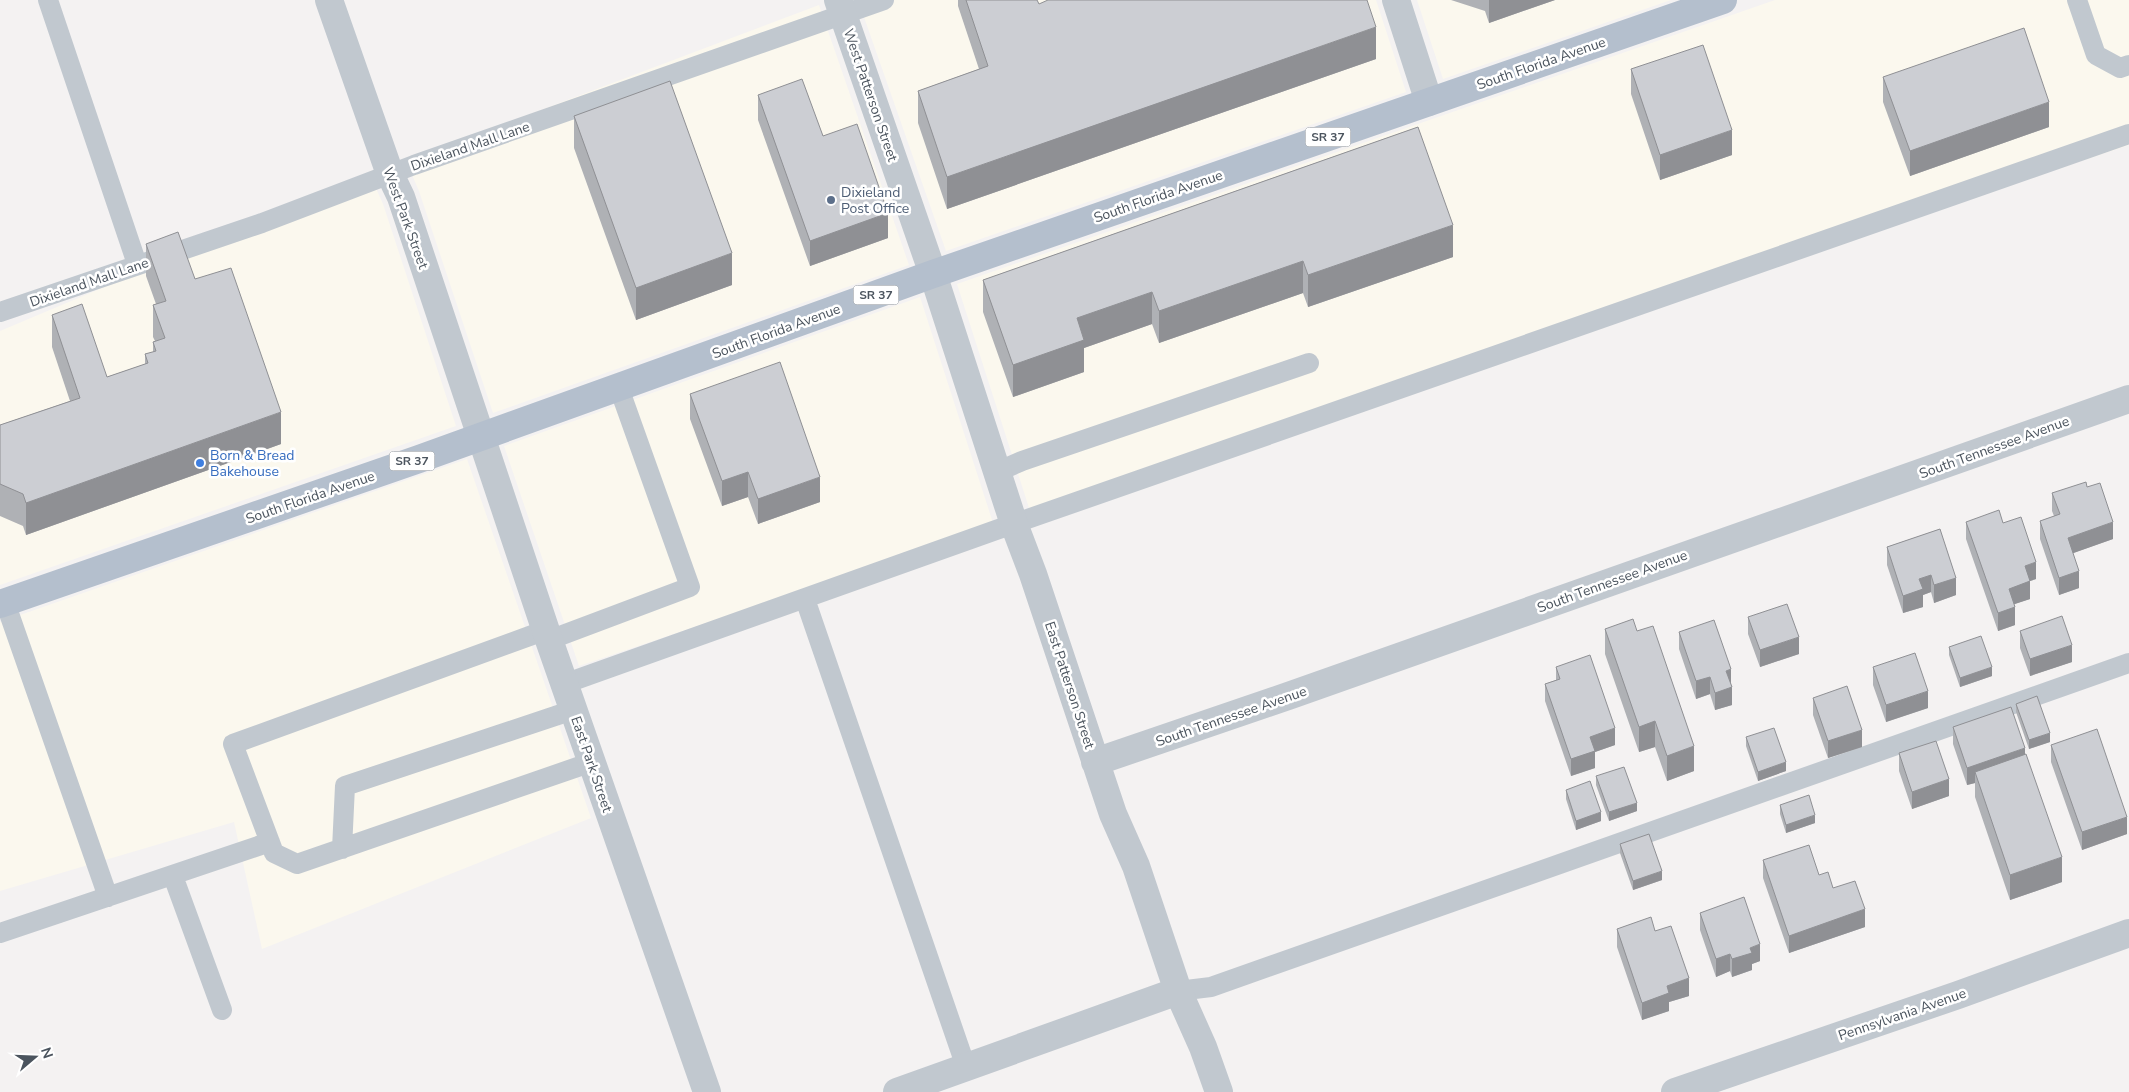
<svg xmlns="http://www.w3.org/2000/svg" width="2129" height="1092" viewBox="0 0 2129 1092" font-family="'Nunito Sans',sans-serif">
<style>
.commercial{fill:#fbf8ee}
.lines{fill:none;stroke-linecap:round;stroke-linejoin:round}
.lane{stroke:#c1c8cf;stroke-width:20}
.street{stroke:#c1c8cf;stroke-width:28}
.primary{stroke:#b4bfcd;stroke-width:28}
.wall{fill:#afb1b5}
.shaded-wall{fill:#8f9094}
.building{fill:#ccced3;stroke:#8f9094}
.service-dot{fill:#5c6f8a;stroke:#fff;stroke-width:2}
.shop-dot{fill:#3f7fe0;stroke:#fff;stroke-width:2}
.labels{text-anchor:middle;stroke-width:5;stroke-linejoin:round;paint-order:stroke}
.shield{fill:#fff;stroke:#81878e;stroke-width:1}
.shield-label{font-size:12px;font-weight:bold;fill:#4b545e}
.street-label{font-size:14px;fill:#4b545e;stroke:#fff}
.service-label{font-size:14px;fill:#4e5e75;stroke:#fff;text-anchor:start}
.shop-label{font-size:14px;fill:#366cbe;stroke:#fff;text-anchor:start}
</style>
<rect width="100%" height="100%" fill="#f4f2f2"/>
<path class="commercial" d="M858,0H1376L1406,92L946,251Z
M1417,0H1671L1443,79Z
M1775,0H2129V145L1031,514L957,284Z
M819,5L909,265L493,413L419,191L406,161Z
M370,175L383,204L456,426L0,585V331Z
M920,297L994,526L579,666L504,446Z
M467,459L591,818L262,949L234,822L0,891V622Z"/>
<g class="lines">
<path class="lane" d="M48,0L137,264
M2077,0L2096,55L2120,68L2129,65
M0,312L262,223L414,165L884,0
M997,472L1022,461L1309,363
M805,599L966,1067
M5,602L108,897
M546,630L233,744L274,853L297,864L592,762
M549,640L690,587L619,388
M564,684L996,530L2129,134
M342,849L345,786L573,710
M173,876L222,1010
M0,933L270,842
M1178,991L1211,987L2129,663"/>
<path class="street" d="M329,0L390,174L401,197L549,640L707,1092
M838,0L933,274L1014,524L1033,574L1113,814L1136,866L1178,991L1203,1047L1219,1092
M1396,0L1429,102
M1095,762L1291,695L2129,399
M897,1092L1178,991
M1675,1092L1958,995L2129,933"/>
<path class="primary" d="M0,604L419,459L933,274L1723,0"/>
</g>
<path class="wall" d="M958,0H1037L1039,4L1376,59L947,209L918,123V91L979,69L958,6Z
M1451,0H1555L1489,23L1485,11Z
M1631,69L1732,155L1660,180L1631,94Z
M1883,77L2049,127L1910,176L1883,102Z
M758,95L823,136L888,238L810,266L758,120Z
M574,116L732,285L636,320L574,148Z
M1418,127L1453,257L1308,307L1303,293L1159,343L1152,324L1084,348V372L1013,397L983,312V280Z
M146,244L195,279L281,444L26,535L23,526L0,516V425L70,401L52,347V315L107,377L145,364V354L153,352V342L155,341L153,337V305L156,304L146,276Z
M690,394L820,502L758,524L748,497L722,506L690,419Z
M2087,487L2113,539L2073,553L2079,588L2059,595L2040,539V521L2054,516L2052,511V493Z
M1966,522L2003,523L2036,579L2030,581V599L2014,604L2015,625L1998,631L1966,539Z
M1940,529L1956,595L1934,603L1931,592L1923,595V607L1903,613L1887,565V547Z
M1748,617L1799,654L1760,667L1748,634Z
M1605,629L1637,631L1694,771L1667,781L1655,747L1639,752L1605,654Z
M2020,631L2072,662L2030,676L2020,648Z
M1679,632L1731,683L1732,705L1715,710L1710,694L1696,699L1679,649Z
M1949,647L1992,676L1960,687L1949,655Z
M1556,667L1615,745L1595,752V768L1571,776L1545,701V684L1556,680Z
M1873,667L1928,708L1886,722L1873,685Z
M1813,698L1862,747L1828,758L1813,715Z
M2016,704L2050,742L2029,749L2016,712Z
M1953,727L2025,755L2062,882L2010,900L1975,797V783L1967,785L1953,744Z
M1746,737L1786,771L1758,781L1746,746Z
M2051,745L2127,834L2082,850L2051,762Z
M1899,753L1949,796L1912,809L1899,771Z
M1596,776L1637,811L1609,821L1596,785Z
M1566,790L1601,821L1576,830L1566,799Z
M1780,805L1815,823L1786,833L1780,814Z
M1620,844L1662,880L1633,890L1620,853Z
M1763,860L1819,875L1833,888L1865,927L1789,953L1763,878Z
M1700,913L1760,961L1752,964V970L1732,977L1730,971L1716,977L1700,930Z
M1617,929L1655,931L1689,996L1669,1002V1011L1642,1020L1617,947Z"/>
<path class="shaded-wall" d="M1489,0H1555L1489,23Z
M1376,27V59L947,209V177Z
M2049,102V127L1910,176V151Z
M1732,130V155L1660,180V155Z
M888,213V238L810,266V241Z
M1453,225V257L1308,307V275Z
M732,253V285L636,320V288Z
M1303,261V293L1159,343V311Z
M1152,292V324L1084,348V372L1013,397V365L1077,318Z
M281,412V444L26,535V503Z
M748,472V497L722,506V481Z
M820,477V502L758,524V499Z
M2113,522V539L2068,555V538Z
M2036,562V579L2030,581V599L2009,606V589L2025,566Z
M2079,571V588L2059,595V578Z
M1931,575V592L1923,595V607L1903,613V596L1919,579Z
M1956,578V595L1934,603V585Z
M2015,607V625L1998,631V613Z
M1799,637V654L1760,667V650Z
M2072,645V662L2030,676V659Z
M1992,667V676L1960,687V678Z
M1731,669V687L1726,671Z
M1710,677V694L1696,699V681Z
M1732,687V705L1715,710V693Z
M1928,691V708L1886,722V705Z
M1655,721V747L1639,752V727Z
M1615,728V745L1595,752V768L1571,776V759L1590,737Z
M1862,730V747L1828,758V741Z
M2050,733V742L2029,749V740Z
M1694,746V771L1667,781V756Z
M2025,748V765L1975,772V783L1967,785V768Z
M1786,762V771L1758,781V772Z
M1949,779V796L1912,809V792Z
M1637,803V811L1609,821V812Z
M1601,812V821L1576,830V821Z
M1815,815V823L1786,833V825Z
M2127,817V834L2082,850V832Z
M2062,857V882L2010,900V875Z
M1662,871V880L1633,890V881Z
M1865,909V927L1789,953V936Z
M1760,944V961L1752,964V970L1732,977V959L1750,948Z
M1730,954V971L1716,977V959Z
M1689,978V996L1669,1002V1011L1642,1020V1003L1667,986Z"/>
<path class="building" d="M966,0H1037L1039,4L1048,0H1367L1376,27L947,177L918,91L988,66Z
M2024,28L2049,102L1910,151L1883,77Z
M1703,45L1732,130L1660,155L1631,69Z
M802,79L823,136L857,124L888,213L810,241L758,95Z
M670,81L732,253L636,288L574,116Z
M1418,127L1453,225L1308,275L1303,261L1159,311L1152,292L1077,318L1084,340L1013,365L983,280Z
M178,232L195,279L231,268L281,412L26,503L23,494L0,484V425L80,398L52,315L82,304L107,377L148,363L145,354L156,351L153,342L165,338L153,305L166,301L146,244Z
M780,362L820,477L758,499L748,472L722,481L690,394Z
M2086,482L2087,487L2100,483L2113,522L2068,538L2079,571L2059,578L2040,521L2060,514L2052,493Z
M1999,510L2003,523L2021,517L2036,562L2025,566L2030,581L2009,589L2015,607L1998,613L1966,522Z
M1940,529L1956,578L1934,585L1931,575L1919,579L1923,589L1903,596L1887,547Z
M1787,604L1799,637L1760,650L1748,617Z
M2062,616L2072,645L2030,659L2020,631Z
M1633,619L1637,631L1653,626L1694,746L1667,756L1655,721L1639,727L1605,629Z
M1714,620L1731,669L1726,671L1732,687L1715,693L1710,677L1696,681L1679,632Z
M1981,636L1992,667L1960,678L1949,647Z
M1915,653L1928,691L1886,705L1873,667Z
M1590,655L1615,728L1590,737L1595,751L1571,759L1545,684L1560,679L1556,667Z
M1847,686L1862,730L1828,741L1813,698Z
M2037,696L2050,733L2029,740L2016,704Z
M2011,707L2025,748L1967,768L1953,727Z
M1774,728L1786,762L1758,772L1746,737Z
M2097,729L2127,817L2082,832L2051,745Z
M1936,741L1949,779L1912,792L1899,753Z
M2026,754L2062,857L2010,875L1975,772Z
M1624,767L1637,803L1609,812L1596,776Z
M1590,781L1601,812L1576,821L1566,790Z
M1809,795L1815,815L1786,825L1780,805Z
M1649,834L1662,871L1633,881L1620,844Z
M1809,845L1819,875L1828,872L1833,888L1855,881L1865,909L1789,936L1763,860Z
M1744,897L1760,944L1750,948L1752,953L1732,959L1730,954L1716,959L1700,913Z
M1651,917L1655,931L1671,926L1689,978L1667,986L1669,993L1642,1003L1617,929Z"/>
<circle class="service-dot" cx="831" cy="200" r="5"/>
<circle class="shop-dot" cx="200" cy="463" r="5"/>
<g class="labels">
<g class="shield">
<rect x="1305.5" y="127.5" width="45" height="19" rx="4"/>
<rect x="853.5" y="285.5" width="45" height="19" rx="4"/>
<rect x="389.5" y="451.5" width="45" height="19" rx="4"/>
</g>
<g class="shield-label">
<text x="1328" y="141">SR 37</text>
<text x="876" y="299">SR 37</text>
<text x="412" y="465">SR 37</text>
</g>
<g class="street-label">
<text transform="translate(1541 63) rotate(-19)" y="5">South Florida Avenue</text>
<text transform="translate(871 95) rotate(71)" y="5">West Patterson Street</text>
<text transform="translate(470 146) rotate(-19)" y="5">Dixieland Mall Lane</text>
<text transform="translate(1158 196) rotate(-19)" y="5">South Florida Avenue</text>
<text transform="translate(406 218) rotate(70)" y="5">West Park Street</text>
<text transform="translate(89 282) rotate(-19)" y="5">Dixieland Mall Lane</text>
<text transform="translate(776 331) rotate(-20)" y="5">South Florida Avenue</text>
<text transform="translate(1994 447) rotate(-20)" y="5">South Tennessee Avenue</text>
<text transform="translate(310 497) rotate(-19)" y="5">South Florida Avenue</text>
<text transform="translate(1612 581) rotate(-20)" y="5">South Tennessee Avenue</text>
<text transform="translate(1070 685) rotate(72)" y="5">East Patterson Street</text>
<text transform="translate(1231 716) rotate(-19)" y="5">South Tennessee Avenue</text>
<text transform="translate(592 764) rotate(71)" y="5">East Park Street</text>
<text transform="translate(1902 1014) rotate(-19)" y="5">Pennsylvania Avenue</text>
</g>
<g class="service-label">
<text x="841" y="197">Dixieland<tspan x="841" dy="16">Post Office</tspan></text>
</g>
<g class="shop-label">
<text x="210" y="460">Born &amp; Bread<tspan x="210" dy="16">Bakehouse</tspan></text>
</g>
</g>
<g transform="translate(35 1057) rotate(71)" stroke="#ffffff" stroke-width="4" paint-order="stroke">
<path d="M0-4L9 19L0 12L-9 19Z" fill="#4b545e"/>
<text y="-8" font-size="14" font-weight="bold" text-anchor="middle" fill="#4b545e">N</text>
</g>
</svg>
